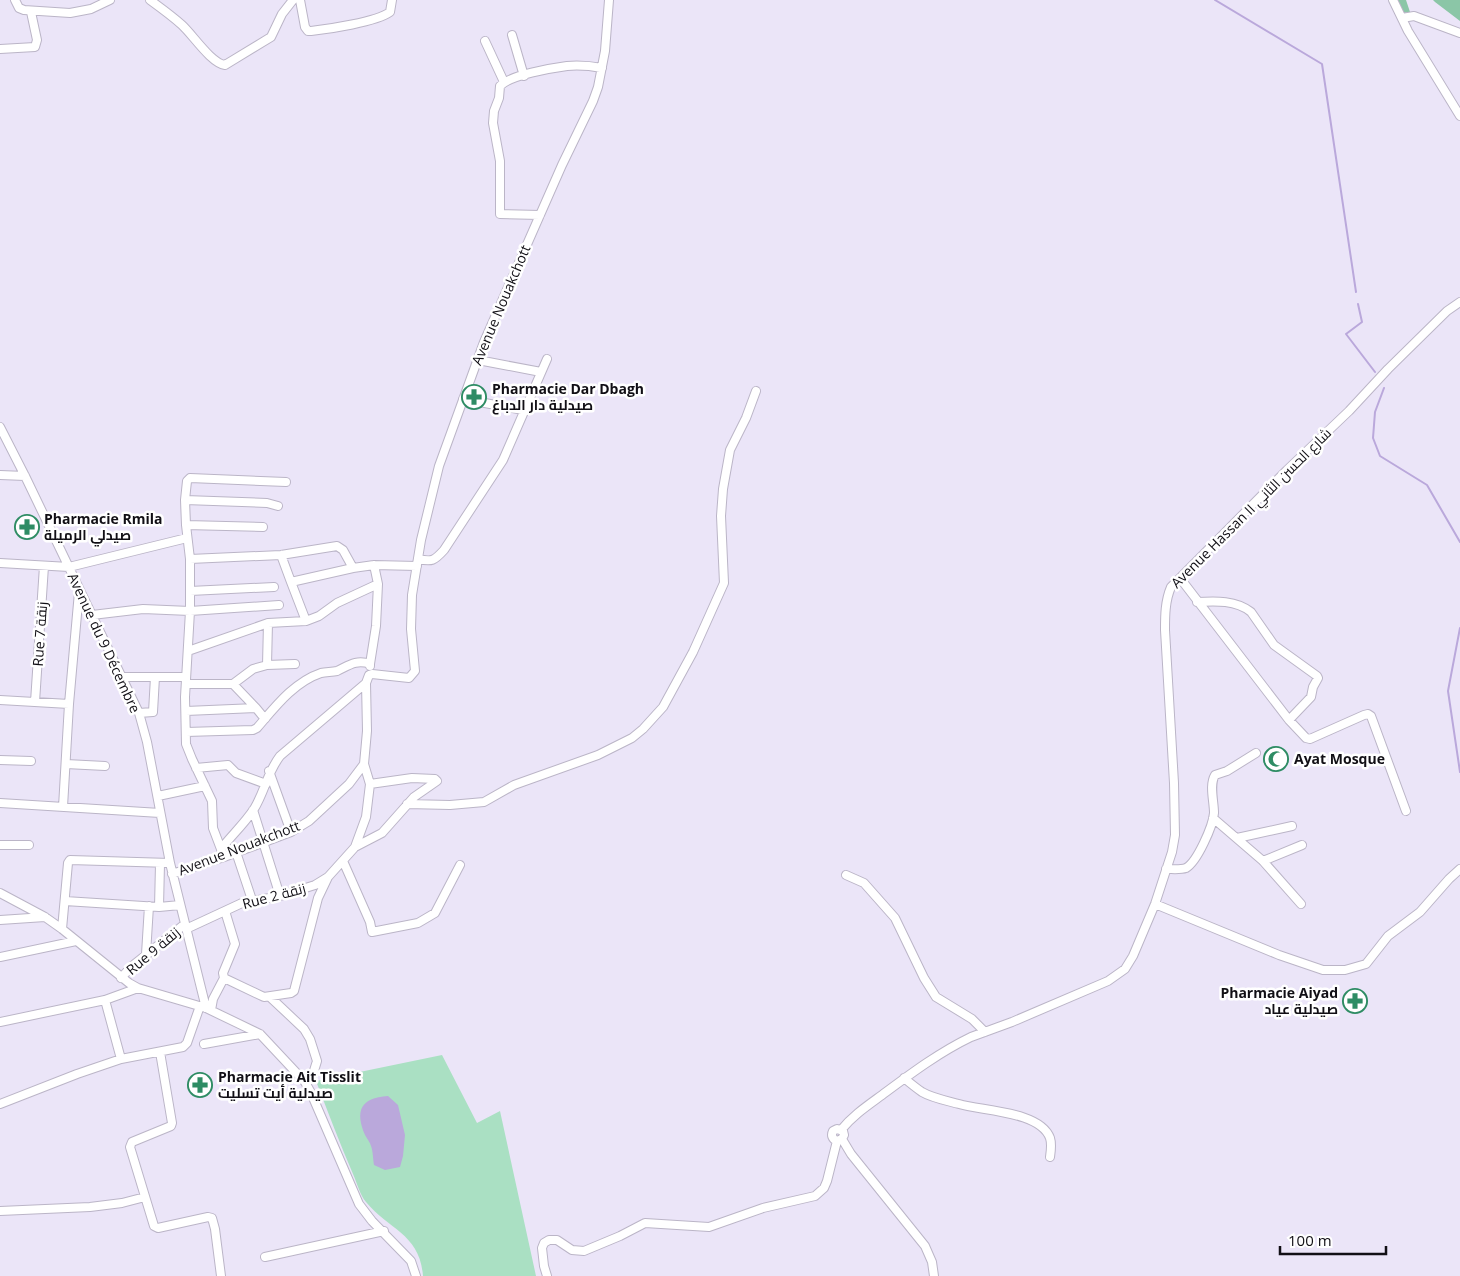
<svg xmlns="http://www.w3.org/2000/svg" width="1460" height="1276" viewBox="0 0 1460 1276" font-family="'Open Sans',Cairo,sans-serif">
<style>
.green{fill:#aae0c3}
.forest{fill:#8bc6a7}
.water{fill:#baa8db}
.lines{fill:none;stroke-linecap:round;stroke-linejoin:round}
.stream{stroke:#baa8db;stroke-width:2}
.minor-casing{stroke:#bbb5c7;stroke-width:10}
.minor{stroke:#fff;stroke-width:8}
.labels{text-anchor:middle;stroke-width:5;stroke-linejoin:round;paint-order:stroke}
.street-label{font-size:14px;fill:#110f15;stroke:#fff}
.poi-label{font-size:14px;font-weight:bold;fill:#110f15;stroke:#fff;text-anchor:start}
</style>
<rect width="100%" height="100%" fill="#ebe5f8"/>
<path class="green" d="M442,1055L477,1123L500,1111L536,1276H423C420,1234 389,1230 366,1202C360,1195 357,1183 353,1174C340,1144 328,1112 316,1081Z"/>
<path class="forest" d="M1397,0H1406L1410,12L1403,13Z
M1433,0H1460V21L1435,2Z"/>
<path class="water" d="M388,1096L398,1105L405,1135L403,1156L400,1167L385,1170L374,1165C373,1159 373,1151 371,1146C370,1142 367,1139 365,1135C355,1111 360,1098 388,1096Z"/>
<g class="lines">
<path class="stream" d="M1215,0L1322,64L1356,292
M1358,304L1362,322L1346,334L1375,372
M1384,388L1375,412L1373,438L1380,456L1427,485L1460,542
M1460,628L1448,691L1460,772"/>
<defs>
<path id="minor" d="M15,0L19,8L24,10L70,13L91,9L110,0
M150,0C161,8 172,16 182,25C193,35 211,63 225,65L271,37L282,14L293,0
M300,0L305,27L308,31H311C329,29 376,22 390,12L392,0
M1393,0L1408,31L1460,116
M1402,18L1414,16L1460,33
M512,35L524,76
M485,41L504,82
M0,49L35,47L37,40L31,12
M540,215L500,214V161L493,123L494,111L499,98L500,86C510,75 552,68 567,66C578,65 591,66 602,68
M478,360L541,372
M463,399L523,410
M0,427L25,476L139,713L147,742L170,863L206,1008
M0,475L25,476
M185,500L187,481L190,478L286,482
M186,525L185,500L267,503L278,506
M281,555L291,582
M190,559L281,555L337,546L343,550L353,568
M418,559C432,562 434,561 444,550L503,460L547,359
M0,563L69,567L187,538
M374,565L378,584
M1180,578L1289,720L1306,738L1310,739L1364,715L1368,714L1371,716L1406,811
M190,591L274,587
M1197,602C1216,601 1236,600 1251,612L1274,645L1317,676L1318,678L1313,687L1311,697L1289,720
M92,615L143,609L190,611L279,605
M306,621L291,582L353,568L374,565L417,566
M188,651L268,623L306,621L319,616L337,603L378,584L376,626L370,664
M267,665L268,623
M123,677H186
M186,684H233L253,669L267,665L295,664
M233,684L256,708
M0,700L69,704
M35,702L44,566
M186,711L256,708L265,719
M139,713L153,712L155,677
M186,732L253,730L257,728C275,707 294,682 321,673C326,672 332,672 337,671C348,666 356,659 370,664V666
M0,760L31,761
M66,764L105,766
M196,768L228,765L236,773L266,784
M269,771L291,832
M158,796L205,786
M0,803L160,813
M407,804L450,805L484,802L514,785L598,755L632,738L643,729L663,707L693,652L724,583L721,516L723,489L730,450L746,418L756,391
M63,807L69,704L79,592
M253,810L280,896
M1213,818L1263,861L1301,904
M1237,838L1292,826
M0,845H29
M355,847L382,833L414,797L437,781L435,779L412,778L370,784
M221,849C231,836 245,823 254,809C265,791 267,773 280,756L366,683
M236,852L252,900
M224,857L213,828L212,801L192,759L186,744L185,697L190,611V559L186,525L263,527
M343,861L370,922L372,932L418,923L435,913L460,865
M1263,861L1302,845
M1166,869C1173,869 1180,870 1186,868C1197,862 1213,826 1214,813C1214,801 1209,785 1215,775L1227,771L1256,753
M172,874L224,857L291,832L309,821L349,784L364,764L367,731L366,683L369,675L372,674L409,678L415,671L411,629L412,595L421,540L439,466L484,342L562,165L593,101L598,87L605,51L609,0
M846,875L864,883L895,918L924,978L936,997L972,1019L985,1032
M0,893L45,917L62,929L129,983L138,988L206,1008L260,1034L305,1082L311,1093L359,1204L372,1221L411,1261L416,1276
M65,901L159,907L180,905
M1155,904L1279,955L1323,970H1345L1366,964L1388,936L1420,912L1449,879L1460,869
M159,907L160,864
M0,920L45,917
M62,929L68,863L70,860L170,863
M186,929L242,903L280,896L315,885L328,877L355,847L366,817L370,784L364,764
M146,954L149,906
M0,957L76,941
M121,978L131,967L185,924
M224,978L264,997L291,993L294,991L318,898L328,877
M270,997L304,1029L310,1039L317,1061L313,1074L305,1082
M105,1000L121,1059
M211,1010L213,999L224,978L223,973L235,944L225,911
M0,1022L105,1000L138,988
M204,1044L260,1034
M160,1052L172,1123L171,1126L132,1142L130,1147L154,1226L158,1228L208,1217L212,1218L215,1229L221,1276
M904,1078C910,1083 916,1088 922,1092C932,1098 948,1101 959,1104C982,1111 1040,1111 1050,1138C1052,1144 1051,1150 1050,1157
M0,1104L77,1074L121,1059L183,1047L187,1043L200,1006
M841,1130C854,1114 870,1104 886,1092C913,1072 940,1052 971,1037L1012,1022L1108,981L1125,969L1133,956L1155,904L1172,852L1175,835L1174,783L1165,630C1165,616 1165,601 1171,587L1287,470L1349,411L1388,369L1447,311L1460,302
M842,1139L837,1141C832,1139 831,1135 833,1131L837,1129L843,1131L844,1135L842,1139L851,1154L925,1246L932,1262L934,1276
M0,1211L90,1207L122,1203L145,1197
M265,1257L384,1231
M547,1276L544,1266L542,1248L544,1243L549,1240H557L572,1250L584,1251L620,1236L645,1223L709,1227L763,1208L815,1196L824,1188L827,1181L837,1141"/>
</defs>
<use href="#minor" class="minor-casing"/>
<use href="#minor" class="minor"/>
</g>
<defs>
<symbol id="pharmacy-ring" viewBox="-11 -11 22 22"><circle r="9.5" fill="#fff" stroke="#2e8c64" stroke-width="1.5"/><path d="M-2-6h4v4h4v4h-4v4h-4v-4h-4v-4h4Z" fill="#2e8c64"/></symbol>
<symbol id="mosque-ring" viewBox="-11 -11 22 22"><circle r="9.5" fill="#fff" stroke="#2e8c64" stroke-width="1.5"/><path d="M3.5-4.9A6 6 0 1 0 3.5 4.9A5 5 0 1 1 3.5-4.9Z" fill="#2e8c64"/></symbol>
</defs>
<g fill-rule="evenodd">
<use href="#pharmacy-ring" x="460" y="383" width="28" height="28"/>
<use href="#pharmacy-ring" x="13" y="513" width="28" height="28"/>
<use href="#mosque-ring" x="1262" y="745" width="28" height="28"/>
<use href="#pharmacy-ring" x="1341" y="987" width="28" height="28"/>
<use href="#pharmacy-ring" x="186" y="1071" width="28" height="28"/>
</g>
<g class="labels">
<g class="street-label">
<text transform="translate(501 305) rotate(-67)" y="5">Avenue Nouakchott</text>
<text transform="translate(1251 508) rotate(-45)" y="5">Avenue Hassan II شارع الحسن الثاني</text>
<text transform="translate(40 634) rotate(-86)" y="5">Rue 7 زنقة</text>
<text transform="translate(104 643) rotate(65)" y="5">Avenue du 9 Décembre</text>
<text transform="translate(239 848) rotate(-21)" y="5">Avenue Nouakchott</text>
<text transform="translate(274 896) rotate(-15)" y="5">Rue 2 زنقة</text>
<text transform="translate(153 951) rotate(-40)" y="5">Rue 9 زنقة</text>
</g>
<g class="poi-label">
<text x="492" y="394">Pharmacie Dar Dbagh<tspan x="492" dy="16">صيدلية دار الدباغ</tspan></text>
<text x="44" y="524">Pharmacie Rmila<tspan x="44" dy="16">صيدلي الرميلة</tspan></text>
<text x="1294" y="764">Ayat Mosque</text>
<text x="1338" y="998" text-anchor="end">Pharmacie Aiyad<tspan x="1338" dy="16">صيدلية عياد</tspan></text>
<text x="218" y="1082">Pharmacie Ait Tisslit<tspan x="218" dy="16">صيدلية أيت تسليت</tspan></text>
</g>
</g>
<path d="M1280 1246v8h106v-8" fill="none" stroke="#110f15" stroke-width="2.5"/>
<text x="1288" y="1246" font-size="15" fill="#110f15" stroke="#ffffff" stroke-width="4" paint-order="stroke">100 m</text>
</svg>
